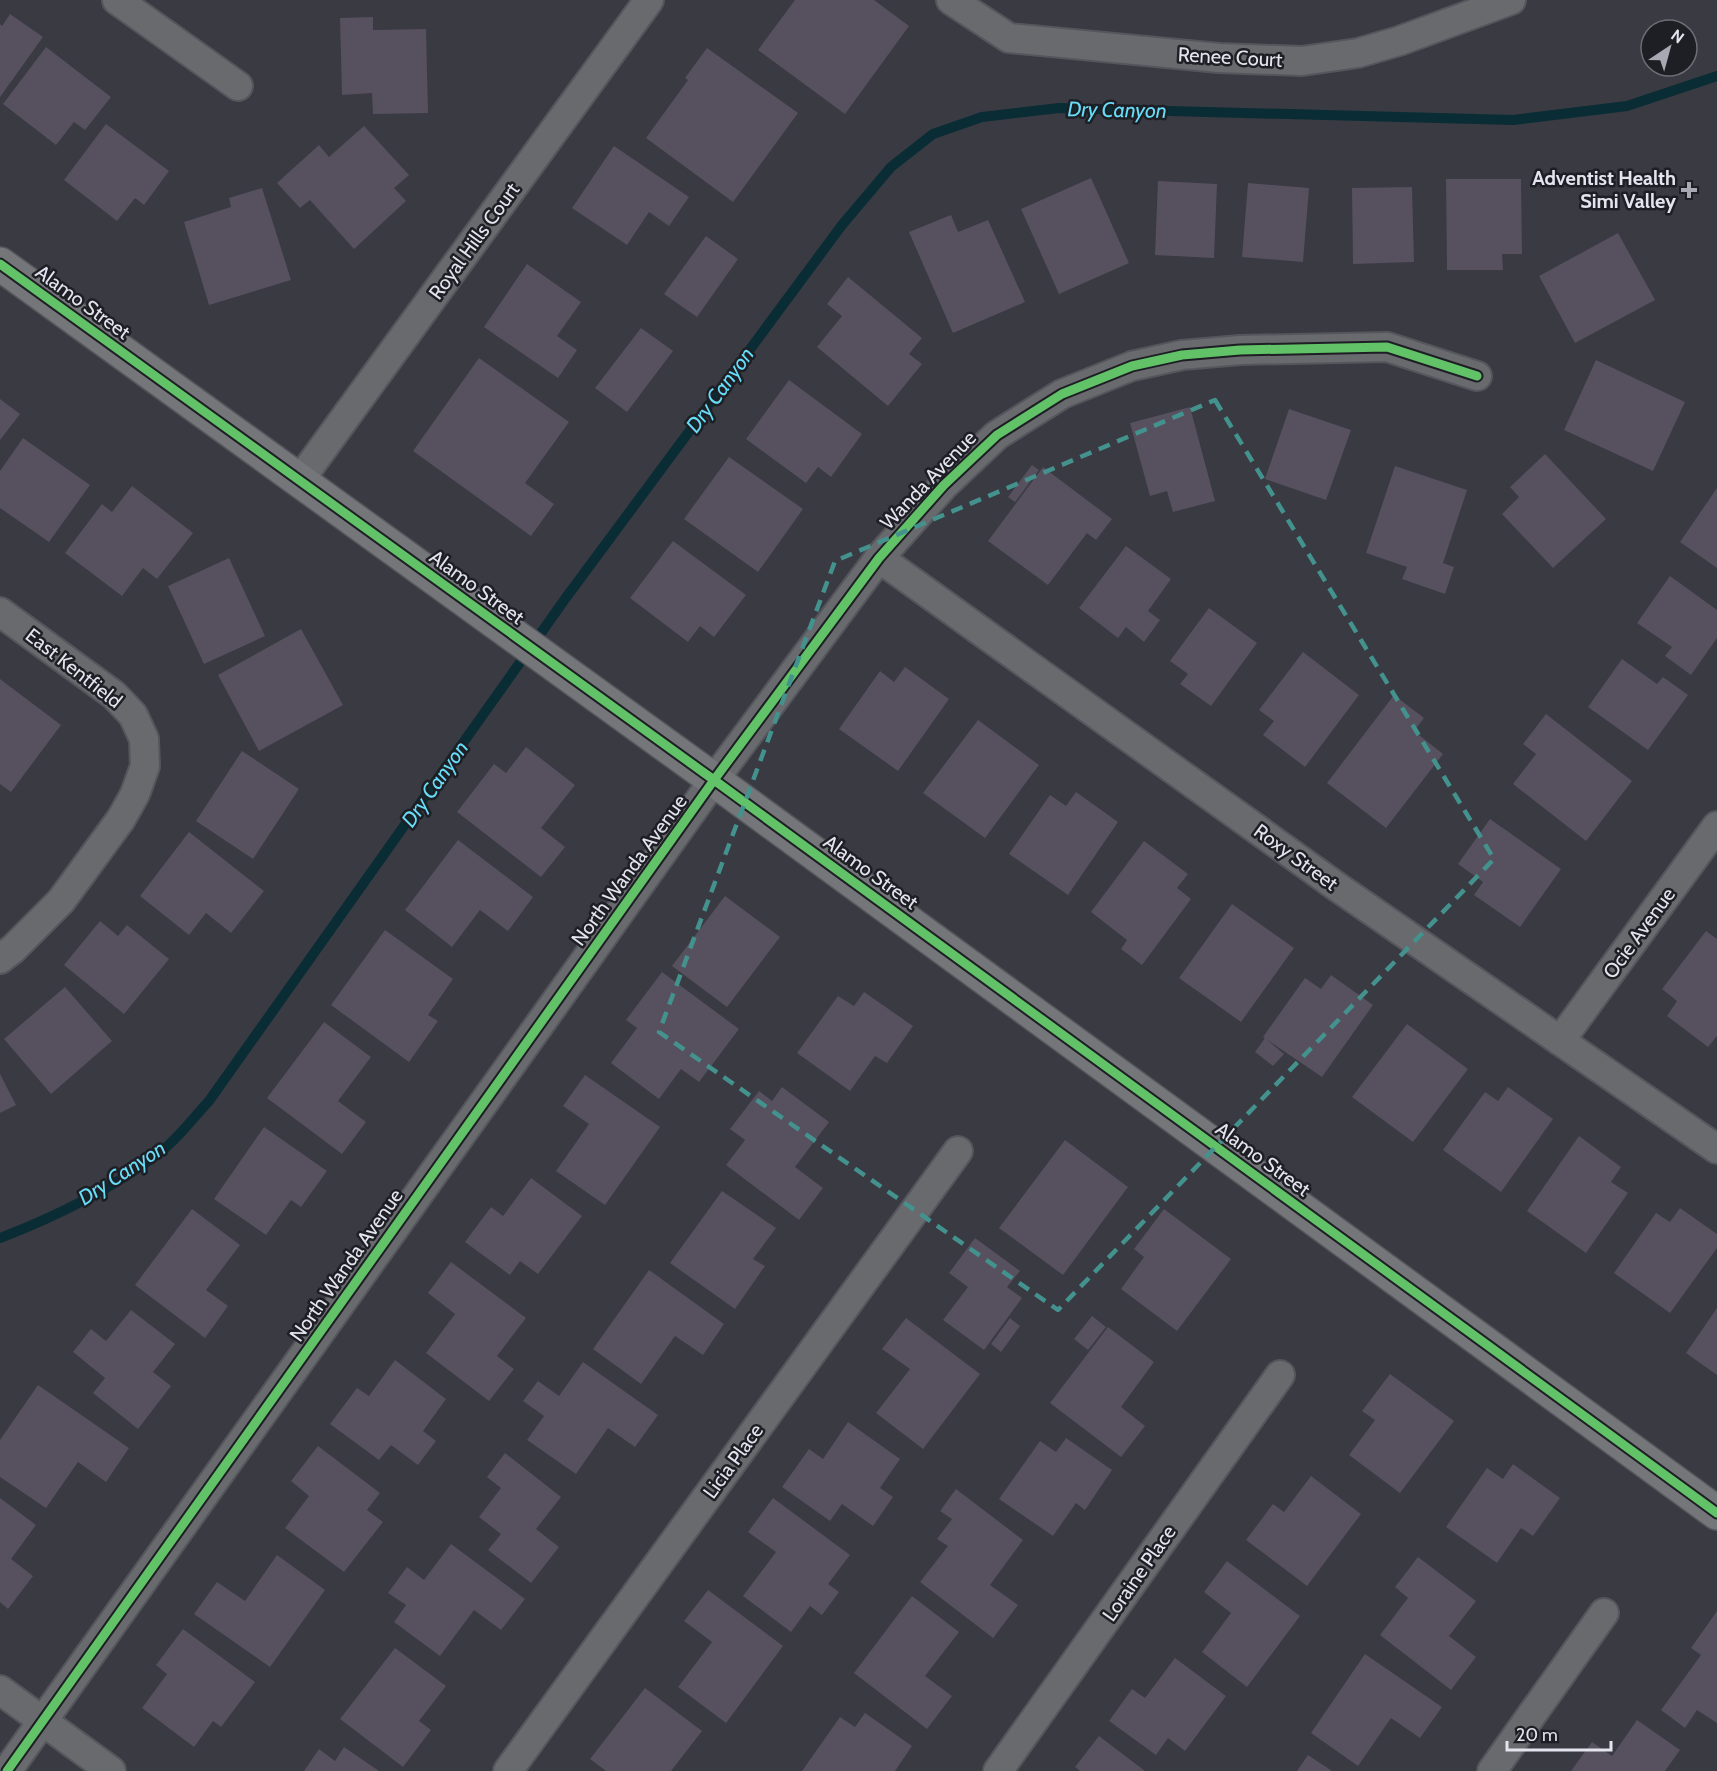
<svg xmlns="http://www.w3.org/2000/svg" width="1717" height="1771" viewBox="0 0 1717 1771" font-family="Cabin,sans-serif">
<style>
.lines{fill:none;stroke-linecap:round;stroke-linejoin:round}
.stream{stroke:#0a2d35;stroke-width:10}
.building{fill:#57505f}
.minor-casing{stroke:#55565d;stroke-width:32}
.secondary-casing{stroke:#55565d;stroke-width:36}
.minor{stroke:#696a6d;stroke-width:28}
.secondary{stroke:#747679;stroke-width:33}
.cycleway-casing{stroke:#1e1e25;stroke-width:13}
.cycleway{stroke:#61c268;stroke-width:9}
.marked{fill:none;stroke:#44928e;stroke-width:4.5;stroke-dasharray:12 8;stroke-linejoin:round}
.poi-dot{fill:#a8a8b2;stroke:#1e1e25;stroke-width:2}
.labels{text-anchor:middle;stroke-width:5;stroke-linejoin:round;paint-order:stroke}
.street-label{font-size:20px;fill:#e3e4ee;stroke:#1e1e25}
.poi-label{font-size:20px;font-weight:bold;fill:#e3e4ee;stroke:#1e1e25;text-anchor:end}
.water-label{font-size:21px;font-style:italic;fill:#67ddf7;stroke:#1e1e25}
</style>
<rect width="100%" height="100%" fill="#393a42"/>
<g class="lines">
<path class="stream" d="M0,1238C55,1217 111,1189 158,1154C177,1140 193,1118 209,1101L565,599L842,225L891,167L933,134L982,117L1059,108L1513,120L1627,106L1717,76"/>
</g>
<path class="building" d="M795,0H874L909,26L845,114L758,50Z
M10,14L43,37L0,97V24L2,26Z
M373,17V30L426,29L428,113L373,114L372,93L342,95L340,18Z
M46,47L111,97L85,130L74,122L56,145L3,104Z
M707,48L798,113L733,202L646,138L688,80L685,78Z
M106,124L169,171L144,205L135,198L117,221L64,180Z
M364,126L409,175L394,188L406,201L354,249L310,200L300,208L277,183L319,145L329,157Z
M614,146L689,197L669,226L649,212L627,245L572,208Z
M1091,178L1129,263L1059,294L1021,209Z
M1446,179H1521L1522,254H1502L1503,270H1447Z
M1158,181L1217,184L1214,258L1155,255Z
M1248,183L1309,188L1303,262L1242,257Z
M1412,187L1414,262L1353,264L1352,188Z
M262,188L291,280L209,305L184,222L231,207L229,198Z
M951,215L958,232L988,220L1025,302L953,333L909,232Z
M1618,233L1655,300L1575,343L1539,276Z
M706,236L738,259L697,317L664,294Z
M527,264L581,302L557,336L577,350L558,378L484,327Z
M848,277L922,338L909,354L922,364L888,406L817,347L842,316L827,304Z
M641,328L673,351L627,412L595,388Z
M479,358L569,422L525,483L554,504L531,536L413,451Z
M1596,360L1685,402L1653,471L1564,430Z
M789,380L862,434L831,477L818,467L806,483L746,439Z
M0,399L20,414L0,440Z
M1190,407L1215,501L1173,512L1167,491L1150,496L1130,423Z
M1289,409L1351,430L1326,500L1265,479Z
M23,438L90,485L49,542L0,508V471Z
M1545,454L1606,519L1553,568L1502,514L1519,497L1510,487Z
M729,457L803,509L758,572L684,519Z
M1032,465L1039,470L1015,502L1008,497Z
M1395,466L1467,490L1443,563L1454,567L1445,594L1402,579L1407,567L1366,553Z
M1043,467L1112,519L1096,540L1087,533L1048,585L988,541Z
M132,486L193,533L157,579L143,568L122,596L65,553L102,504L112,512Z
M1717,488V568L1680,542Z
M673,541L746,595L714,637L700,626L688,642L630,598Z
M1126,546L1171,579L1148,611L1160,620L1144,642L1126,627L1118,638L1079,608Z
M229,558L265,636L204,664L168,586Z
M1670,576L1717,610V638L1691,675L1665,656L1672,647L1637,623Z
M1209,608L1257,643L1211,706L1180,684L1188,674L1170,661Z
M301,629L343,705L259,751L218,675Z
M1303,652L1359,695L1305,767L1263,735L1274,721L1259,710Z
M1622,659L1657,684L1663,677L1688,695L1648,750L1588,707Z
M905,667L949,699L898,771L839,729L880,671L894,682Z
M0,679L61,725L11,792L0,784Z
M1394,695L1424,718L1414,731L1443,754L1386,828L1327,783Z
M1546,714L1632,781L1586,841L1513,784L1536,754L1523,744Z
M978,720L1039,765L985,838L923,793Z
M526,747L575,785L541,828L565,847L541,877L457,812L494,764L506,773Z
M242,751L299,789L253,859L196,821Z
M1076,792L1118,822L1068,895L1009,854L1050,795L1066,806Z
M1490,819L1561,869L1520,927L1474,895L1483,882L1458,864Z
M189,832L264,891L231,933L206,913L189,935L140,896Z
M458,840L533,897L508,931L480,910L452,947L405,910Z
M1144,841L1188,874L1177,888L1191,899L1142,965L1121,949L1127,940L1091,912Z
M725,896L780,937L727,1007L672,966Z
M1232,904L1294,948L1241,1022L1179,978Z
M100,921L118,936L127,925L169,959L124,1014L64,965Z
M385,930L453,979L428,1015L438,1021L409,1062L331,1005Z
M1706,931L1717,939V1036L1708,1047L1667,1016L1677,1001L1662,989Z
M662,972L739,1029L699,1082L681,1069L659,1099L611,1063L637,1028L626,1020Z
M1331,975L1373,1005L1322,1077L1263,1037L1305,978L1321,989Z
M65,987L112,1041L51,1094L4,1039Z
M864,992L913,1026L887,1063L875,1056L850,1091L797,1053L838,996L854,1006Z
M324,1022L371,1057L338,1101L366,1122L342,1154L267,1098Z
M1407,1024L1468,1069L1413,1142L1352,1097Z
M1265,1038L1284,1054L1273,1066L1255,1052Z
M0,1074L16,1105L0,1113Z
M585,1075L660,1127L605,1205L556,1171L589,1124L563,1106Z
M782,1087L829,1122L795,1167L823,1188L799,1220L726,1165L745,1140L730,1129L759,1091L772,1101Z
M1508,1087L1553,1119L1501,1192L1443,1150L1485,1092L1498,1101Z
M264,1127L327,1171L301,1207L291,1200L266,1235L214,1199Z
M1579,1136L1621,1167L1611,1182L1628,1193L1586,1253L1527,1211Z
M1065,1140L1128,1187L1063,1275L999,1228Z
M531,1178L582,1216L538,1274L520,1261L510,1275L465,1242L491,1207L503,1216Z
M722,1191L776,1228L753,1259L765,1266L735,1309L670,1263Z
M1680,1208L1717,1234V1248L1670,1313L1614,1273L1656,1213L1670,1222Z
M192,1209L240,1245L206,1290L228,1306L205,1338L135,1285Z
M1164,1209L1231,1259L1177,1331L1121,1289L1144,1257L1134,1249Z
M975,1238L1020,1271L1007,1287L1022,1298L984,1350L943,1320L968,1287L949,1273Z
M451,1262L526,1318L497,1356L514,1369L489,1401L426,1353L455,1314L428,1293Z
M649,1270L724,1324L703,1355L675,1336L641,1384L593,1349Z
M1717,1308V1375L1686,1353Z
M131,1310L175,1344L153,1372L171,1386L138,1429L93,1393L105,1378L73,1352L91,1329L106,1341Z
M1092,1316L1106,1327L1088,1350L1074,1339Z
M906,1318L980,1374L923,1449L876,1413L910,1369L882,1349Z
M1010,1318L1020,1326L1001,1352L991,1344Z
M1108,1327L1154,1362L1121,1407L1145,1426L1121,1457L1050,1403Z
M395,1360L446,1399L423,1431L436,1441L418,1465L391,1445L379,1460L330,1424L357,1388L369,1396Z
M583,1362L658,1415L635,1447L608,1428L576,1474L527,1440L544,1416L523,1401L538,1381L559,1396Z
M1390,1374L1454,1421L1400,1493L1349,1455L1375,1420L1362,1411Z
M38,1385L129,1448L106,1482L78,1462L46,1508L0,1477V1440Z
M848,1422L900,1459L880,1488L893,1497L873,1526L842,1504L830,1521L782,1487L809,1449L823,1459Z
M1066,1438L1112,1470L1085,1510L1076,1503L1053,1536L999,1499L1040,1441L1056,1452Z
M318,1446L380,1493L367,1510L383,1522L344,1572L285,1528L309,1496L291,1481Z
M505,1453L561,1497L536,1529L559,1547L531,1583L488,1550L501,1534L479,1517L501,1488L487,1477Z
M1513,1464L1560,1498L1533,1536L1521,1528L1497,1563L1446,1527L1487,1468L1503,1479Z
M1311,1476L1361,1514L1307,1586L1246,1540L1273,1504L1284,1512Z
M956,1489L1023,1540L990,1585L1018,1605L993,1638L920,1582L948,1546L937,1539L952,1519L940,1511Z
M0,1498L36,1525L11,1559L33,1576L8,1609L0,1602Z
M773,1498L850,1555L828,1584L839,1592L822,1615L810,1606L791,1632L743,1596L776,1552L748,1532Z
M451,1544L525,1599L501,1630L474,1610L440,1656L394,1622L406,1605L388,1593L407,1567L424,1580Z
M277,1555L325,1590L270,1667L194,1614L217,1582L245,1601Z
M1418,1557L1476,1601L1449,1636L1476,1657L1451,1690L1380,1635L1408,1598L1395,1587Z
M1227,1561L1300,1616L1247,1687L1202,1652L1231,1613L1204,1592Z
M708,1590L783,1646L726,1723L678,1687L712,1642L684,1621Z
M912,1596L959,1632L925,1676L952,1696L927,1729L854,1673Z
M1717,1611V1723L1697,1710L1685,1728L1661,1710L1701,1655L1691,1648Z
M183,1629L255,1682L221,1727L213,1721L194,1747L142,1708L167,1674L156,1665Z
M395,1648L446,1686L419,1721L431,1730L403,1767L340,1719Z
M1365,1654L1442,1707L1420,1738L1391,1718L1358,1766L1311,1733Z
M1175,1658L1226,1696L1185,1751L1168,1738L1156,1755L1109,1721L1132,1689L1145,1698Z
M645,1688L702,1731L671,1771H606L590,1759Z
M865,1713L912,1746L895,1771H802L840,1717L855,1727Z
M1637,1720L1680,1750L1665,1771H1571L1592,1742L1612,1756Z
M1099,1736L1145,1771H1080L1075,1767Z
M344,1747L379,1771H304L319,1749L335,1761Z
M1308,1755L1332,1771H1297Z"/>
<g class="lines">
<defs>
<path id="minor" d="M117,0L238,86
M951,0L1009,38L1219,58L1302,61L1358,53L1399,41L1511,0
M299,481L649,0
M879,558L1336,886L1717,1149
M0,612L114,695L133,715L144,739L145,766L135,794L121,819L61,901L13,949L0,959
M1560,1041L1717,826
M0,1690L111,1771
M7,1771L714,780L879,558L944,485L997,435L1062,394L1132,366L1182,355L1240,350L1387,347L1477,376
M508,1771L958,1151
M998,1771L1280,1375
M1492,1771L1604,1613"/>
<path id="secondary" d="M0,264L714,780L1717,1513"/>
</defs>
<use href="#minor" class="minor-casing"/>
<use href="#secondary" class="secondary-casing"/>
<use href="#minor" class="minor"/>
<use href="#secondary" class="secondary"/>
<defs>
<path id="cycleway" d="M0,264L714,780L1717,1513
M7,1771L714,780L879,558L944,485L997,435L1062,394L1132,366L1182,355L1240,350L1387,347L1477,376"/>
</defs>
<use href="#cycleway" class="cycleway-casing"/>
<use href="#cycleway" class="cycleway"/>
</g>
<path class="marked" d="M1215,400L1494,859L1058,1310L659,1032L835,561Z"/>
<path class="poi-dot" d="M1686 181h6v6h6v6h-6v6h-6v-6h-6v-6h6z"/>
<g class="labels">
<g class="street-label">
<text transform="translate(1230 57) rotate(3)" y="7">Renee Court</text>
<text transform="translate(474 241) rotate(-54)" y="7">Royal Hills Court</text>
<text transform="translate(83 302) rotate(36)" y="7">Alamo Street</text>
<text transform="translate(928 480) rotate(-46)" y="7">Wanda Avenue</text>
<text transform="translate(477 587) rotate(36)" y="7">Alamo Street</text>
<text transform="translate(74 668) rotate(38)" y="7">East Kentfield</text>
<text transform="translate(1296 857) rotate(36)" y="7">Roxy Street</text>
<text transform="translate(629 870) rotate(-54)" y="7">North Wanda Avenue</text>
<text transform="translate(871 872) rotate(36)" y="7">Alamo Street</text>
<text transform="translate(1639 933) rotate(-54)" y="7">Ocie Avenue</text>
<text transform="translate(1263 1159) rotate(36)" y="7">Alamo Street</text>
<text transform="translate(346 1265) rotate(-55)" y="7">North Wanda Avenue</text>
<text transform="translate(733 1461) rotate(-54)" y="7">Licia Place</text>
<text transform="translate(1139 1573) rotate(-55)" y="7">Loraine Place</text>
</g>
<g class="poi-label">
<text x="1676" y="185">Adventist Health<tspan x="1676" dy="23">Simi Valley</tspan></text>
</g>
<g class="water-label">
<text transform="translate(1117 110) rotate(1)" y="7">Dry Canyon</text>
<text transform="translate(720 390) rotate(-54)" y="7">Dry Canyon</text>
<text transform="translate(435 784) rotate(-55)" y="7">Dry Canyon</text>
<text transform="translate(122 1173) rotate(-33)" y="7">Dry Canyon</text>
</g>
</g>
<g transform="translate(1669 48) rotate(36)"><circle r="28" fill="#1e1e25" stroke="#6d6d75" stroke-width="1.5"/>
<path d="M0-4.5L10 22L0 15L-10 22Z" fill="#a8a8b2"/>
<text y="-9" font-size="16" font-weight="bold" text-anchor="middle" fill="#e3e4ee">N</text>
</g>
<path d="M1507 1741v9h104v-9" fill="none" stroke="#e3e4ee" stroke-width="3"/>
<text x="1516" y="1741" font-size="18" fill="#e3e4ee" stroke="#1e1e25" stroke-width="4.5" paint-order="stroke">20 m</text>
</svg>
